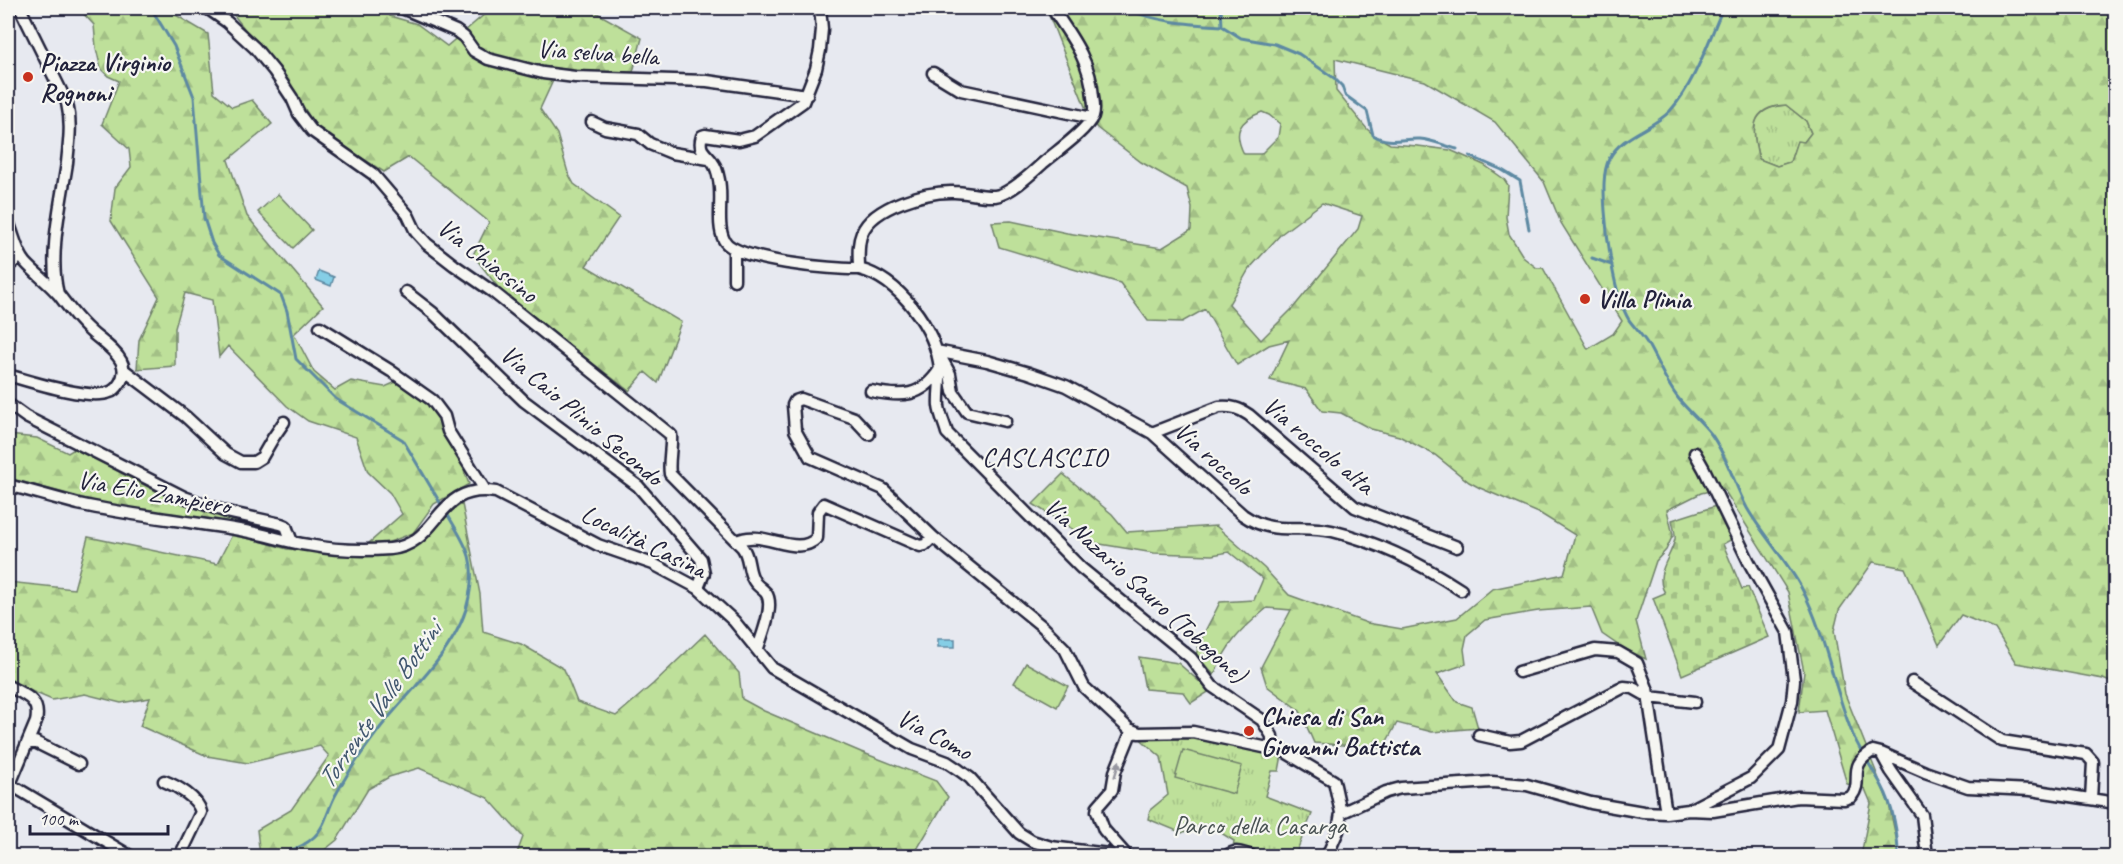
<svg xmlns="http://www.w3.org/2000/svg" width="2123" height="864" viewBox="0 0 2123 864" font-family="Caveat,sans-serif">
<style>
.grass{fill:url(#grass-tufts);stroke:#70816a;stroke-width:1.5}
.forest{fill:url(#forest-firs);stroke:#70816a;stroke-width:1.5;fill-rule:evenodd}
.cemetery{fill:url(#cemetery-stones);stroke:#70816a;stroke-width:1.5}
.garden{fill:#bee09a;stroke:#70816a;stroke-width:1.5}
.water{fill:#85cee6;stroke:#5d89a2;stroke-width:1.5}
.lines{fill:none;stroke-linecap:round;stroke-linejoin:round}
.stream{stroke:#5d89a2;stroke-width:3}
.minor-casing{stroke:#22223b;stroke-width:15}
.minor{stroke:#f6f6f2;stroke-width:10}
.oneway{fill:#9797a0}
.poi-dot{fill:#c8321e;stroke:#f6f6f2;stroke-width:2}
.labels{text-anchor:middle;stroke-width:4.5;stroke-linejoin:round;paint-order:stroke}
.street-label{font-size:26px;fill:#22223b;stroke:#f6f6f2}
.poi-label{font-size:26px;font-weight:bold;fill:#22223b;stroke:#f6f6f2;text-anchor:start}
.park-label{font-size:26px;fill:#495253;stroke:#f6f6f2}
.neighbourhood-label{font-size:27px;letter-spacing:1.5px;fill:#22223b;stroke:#f6f6f2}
.water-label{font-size:27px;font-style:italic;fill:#40566e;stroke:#f6f6f2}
</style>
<defs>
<pattern id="grass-tufts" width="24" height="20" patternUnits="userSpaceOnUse" patternTransform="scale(1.5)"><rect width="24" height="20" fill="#bee09a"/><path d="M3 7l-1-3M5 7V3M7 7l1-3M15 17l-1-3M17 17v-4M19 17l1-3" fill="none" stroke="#a3c086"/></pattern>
<pattern id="forest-firs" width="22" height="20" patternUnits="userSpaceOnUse" patternTransform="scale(1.5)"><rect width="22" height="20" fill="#bee09a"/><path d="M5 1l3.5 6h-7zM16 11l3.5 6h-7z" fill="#a3c086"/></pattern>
<pattern id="cemetery-stones" width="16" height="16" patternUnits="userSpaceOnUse" patternTransform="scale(1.5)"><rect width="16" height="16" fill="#bee09a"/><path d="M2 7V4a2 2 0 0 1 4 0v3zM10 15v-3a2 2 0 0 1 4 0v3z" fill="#a3c086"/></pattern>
</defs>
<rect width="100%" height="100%" fill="#e7e9f0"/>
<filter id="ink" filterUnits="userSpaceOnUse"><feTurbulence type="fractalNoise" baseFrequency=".0167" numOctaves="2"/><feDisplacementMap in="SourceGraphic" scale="12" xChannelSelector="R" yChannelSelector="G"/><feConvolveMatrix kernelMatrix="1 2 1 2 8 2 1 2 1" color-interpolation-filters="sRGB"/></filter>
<g filter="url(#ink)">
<path class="grass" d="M1786,105L1806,121L1811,133L1804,142H1797L1790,162L1777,166L1759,159C1751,130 1749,108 1786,105Z
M1193,734L1282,755L1279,771H1272L1265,796L1312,814L1295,855L1256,854L1233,848L1234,841L1207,824L1191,828L1182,833L1148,819L1150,810L1168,795L1161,757L1137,736Z"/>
<path class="forest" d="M78,8H170L174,14L208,34L214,92L232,107L252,100L272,124L228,160L247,216L323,306L294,334L314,372L335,390L351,381L385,387L398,381L436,410L467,465L464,471L469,484L434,504L413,533L387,543L368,544L402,514L390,493L368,472L356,437L308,421L287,406L228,346L219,357L212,300L185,293L175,328V366L137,369L139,340L159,297L111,221L115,188L131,167L129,149L102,124L119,81L108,76L101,69L96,48L94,25Z
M233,8H383L390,16L417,24L447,46L492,8H588L642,38L633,72H557L540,109L557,134L568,173L574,184L619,217L586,266L681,322L658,383L645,372L629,391L504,295L473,255L489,222L409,157L384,172L318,130L294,92L233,14Z
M1046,8H2115V684L2103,679L2016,663L1995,629L1961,615L1939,645L1905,568L1873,562L1839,610L1834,631L1845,694L1889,804L1898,847V856H1861L1871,803L1865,789L1847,784L1825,710L1799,712L1804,672L1788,592L1723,488L1701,493L1667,510L1673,535L1666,550L1656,561L1636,621L1646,659L1621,647L1602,634L1591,607L1538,611L1485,620L1467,635L1464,649L1466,664L1437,674L1457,702L1472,707L1478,728L1432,732L1397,723L1383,748L1314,743L1300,711L1267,686L1261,667L1291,610L1267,608C1241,630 1227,643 1214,675L1196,655C1200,636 1212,620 1220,602L1254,600L1263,579L1229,552L1212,555L1154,553L1094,543L1033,504L1063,474L1112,514L1127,532L1216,526L1264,568L1289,595L1367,623L1402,629L1457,618L1492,589L1564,574L1575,535L1541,514L1480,488L1469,482L1435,455L1399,436L1371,429L1341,413L1322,411L1306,389L1270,380L1289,340L1269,345L1237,365L1205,309L1182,322L1148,321L1120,283L999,247L992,222L1011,221L1067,233L1162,248L1191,230L1192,208L1187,188L1141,162L1097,128L1090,119ZM1335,59L1425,81L1495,122L1544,182L1561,223L1622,321L1613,334L1588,349L1543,268H1537L1524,258L1509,234L1506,217L1508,185L1504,179L1484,165L1450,150L1418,146L1390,144L1374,135L1367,129L1336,91ZM1786,105L1806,121L1811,133L1804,142L1797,141L1790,162L1777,166L1759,159C1751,130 1749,107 1786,105ZM1262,112L1269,115L1280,124L1278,137L1261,154H1244C1233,132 1238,121 1262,112ZM1322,203L1362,216L1358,229L1293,308L1261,340L1229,304L1249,269L1281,234Z
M8,435L37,438L68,453L76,448C129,478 186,511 246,524L245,527L171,517L98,502L8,478Z
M462,504L480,594L483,632L521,644L564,669L577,702L616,716L653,684L705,634L739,673L742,699L764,711L861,752L936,781L948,797L913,856H516L523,837L488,798L419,768L389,777L368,789L337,840L317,856H260L257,830L291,810L329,756L320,746L248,763L207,756L140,726L150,698L121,703L85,694L52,700L8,681V582L74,589L88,537L217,564L233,533L287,549L363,555L405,549L444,515Z
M1139,657L1178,663L1210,691L1191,703L1183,692L1145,689Z"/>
<path class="cemetery" d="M1719,505L1734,538L1723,544L1742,589L1748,587L1769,637L1682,675L1653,598L1665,593C1653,574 1671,558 1675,539C1676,534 1673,526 1672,520Z"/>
<path class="garden" d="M278,194L312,230L293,248L258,212Z
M1026,663L1068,686L1057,707L1014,683Z
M1183,750L1242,766L1234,794L1175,778Z"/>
<path class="water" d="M319,271L334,277L331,286L316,280Z
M938,639H955V647H938Z"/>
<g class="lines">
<path class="stream" d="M151,8L174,46L194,97L204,218L212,243L219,255L281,295L287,311L296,359L336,399L403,440L442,506
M1124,8C1155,22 1188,24 1222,26
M1221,8L1222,26L1241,38L1275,44L1299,54L1334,78L1342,86L1345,95L1367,111L1373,135C1389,145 1403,138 1420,139C1432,140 1445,146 1457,149
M1723,8C1708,42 1695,83 1670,111C1653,129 1621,135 1609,159C1602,174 1604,195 1605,211C1607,241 1614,295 1629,320C1635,328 1642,335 1647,343C1658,362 1665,381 1678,398C1688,411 1701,421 1711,434C1727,456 1734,484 1747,508C1763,536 1787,560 1802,589C1826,635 1833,687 1853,735C1861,753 1873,769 1882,786C1893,806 1898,834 1898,856
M1470,156L1502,170L1520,181L1529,229
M1592,258L1612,265
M260,856C279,854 299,851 314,837C325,827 328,809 335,796C340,787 345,778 351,769C360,755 370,741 380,728C411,688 460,648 469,597C477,557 465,545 446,512"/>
<defs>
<path id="minor" d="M20,8L67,103C72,124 69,142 67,163C61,203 48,256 58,294
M207,8L227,22L255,48L274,71L292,98L299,114L312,131L373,174L408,215L416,232L427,244L454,265L493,292L671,435C672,448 668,461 670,474L742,547C750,557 747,569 753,579C755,585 762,588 766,593C775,605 762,635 758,648
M402,8L456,31L464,37L474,51L488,59L543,73L575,77L707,81L807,95
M820,8L822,29L820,50L816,69L803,102L755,136L739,140L705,135L702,136C697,151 707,153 713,163C717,168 718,175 719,180C723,198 716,224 724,240C734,261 835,270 859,269
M1052,8C1071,36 1091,62 1093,97C1094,103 1095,110 1093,116C1086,131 1057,151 1043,163C1032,173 1010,194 995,196C981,197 967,192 954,192C927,191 873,206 862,233C857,245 859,257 859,269C899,279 936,329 940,369C941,381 938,394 939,406C940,415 945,425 947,433L1081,568L1191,658L1212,686L1262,720L1272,736V744
M8,12L11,8
M933,73L961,90L1092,118
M592,122L605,128L638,134L650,144L672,153L709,159
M8,222C14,235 16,252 26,263C36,274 49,283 59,295C68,307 77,319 89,330C99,340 114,348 121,361C125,368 124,376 120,383C118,386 114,391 110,392C90,401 29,381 8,375
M8,266L21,256
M734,280V250
M406,292L433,313L524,401L638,486L701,559L704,573L698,588
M320,327L391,371L432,400L444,416L448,431L485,490
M936,351L987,361L1029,373L1066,386L1152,433L1243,515C1275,537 1297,523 1332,531C1378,542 1422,564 1461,590
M940,356L950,374L953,392L967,412L1005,421
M124,370L186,417L226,454L241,462H254L262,457L273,438L284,422
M871,391C901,397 922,398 940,369
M8,404L26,417L184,497L227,512L281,524L286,526L292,542
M1152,433L1219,407C1231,406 1239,408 1249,415L1355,507L1457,547
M869,434L854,418L801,399L795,401L793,405L795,430L810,457L883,489L933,537L1043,627L1065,649L1084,687L1129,729L1139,733L1193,732L1268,748L1272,744
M8,485C31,491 55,498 78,504C133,516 190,521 245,531C267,535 287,542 308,545C334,550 364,551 390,549C440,545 435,482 496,492L598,545L653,564L698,588L734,621L772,668L912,749L947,762L959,770L970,778L1019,833L1032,841L1051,847L1125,856
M737,541C763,528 796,559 817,538L818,512L824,504L920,546L925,545L933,537
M1519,672L1595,650L1618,652L1637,663L1647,688L1666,813
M1912,682L2002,741L2086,754L2093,762L2091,799
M8,686C25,695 41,699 36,722L10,784
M1479,735L1510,742L1521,741L1624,687L1633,688L1649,697L1695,702
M27,744L35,742L79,764
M1272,744L1334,781L1341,813
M1881,753L1925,772L1968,787L2031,790L2116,803
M164,781C177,786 198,798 201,812L180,856
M8,783L130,856
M1689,810L1751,778L1779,750L1792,701L1794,680L1788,632L1749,562L1704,469L1695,453
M1127,856L1104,830L1097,811L1098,806L1112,790L1115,772L1130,735L1135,732
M1227,856C1235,849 1243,853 1252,856
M1327,856L1338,831L1341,813L1386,792L1401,788L1492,782L1527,785L1591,803L1643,812L1666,813L1689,810L1713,811L1798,797L1844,799L1851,797C1865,780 1845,767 1873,751L1881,753L1891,771L1922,815L1927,856"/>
</defs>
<use href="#minor" class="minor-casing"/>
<use href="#minor" class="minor"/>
</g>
<defs><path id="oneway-solid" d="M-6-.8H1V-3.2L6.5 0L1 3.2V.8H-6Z" transform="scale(1.5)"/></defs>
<use class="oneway" href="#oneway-solid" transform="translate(1117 769) rotate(-73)"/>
</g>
<g class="poi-dot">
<circle cx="28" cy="77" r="6"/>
<circle cx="1585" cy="299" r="6"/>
<circle cx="1249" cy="731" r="6"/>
</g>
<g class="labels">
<g class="street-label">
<text transform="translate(598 52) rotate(4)" y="9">Via selva bella</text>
<text transform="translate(488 260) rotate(38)" y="9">Via Chiassino</text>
<text transform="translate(582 415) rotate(40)" y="9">Via Caio Plinio Secondo</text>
<text transform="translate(1319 445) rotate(40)" y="9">Via roccolo alta</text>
<text transform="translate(1214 458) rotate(42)" y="9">Via roccolo</text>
<text transform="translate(154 492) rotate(10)" y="9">Via Elio Zampiero</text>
<text transform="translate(644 541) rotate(26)" y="9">Località Casina</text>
<text transform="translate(1146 590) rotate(42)" y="9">Via Nazario Sauro (Tobogone)</text>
<text transform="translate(935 734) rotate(28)" y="9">Via Como</text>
</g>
<g class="poi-label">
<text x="40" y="71">Piazza Virginio<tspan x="40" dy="30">Rognoni</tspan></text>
<text x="1597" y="308">Villa Plinia</text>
<text x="1261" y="725">Chiesa di San<tspan x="1261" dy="30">Giovanni Battista</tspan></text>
</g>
<g class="park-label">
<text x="1260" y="834">Parco della Casarga</text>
</g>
<g class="neighbourhood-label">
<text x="1045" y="466">CASLASCIO</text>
</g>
<g class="water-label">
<text transform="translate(379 705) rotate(-55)" y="9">Torrente Valle Bottini</text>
</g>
</g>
<rect width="2123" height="864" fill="none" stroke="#f6f6f2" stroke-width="30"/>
<rect x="15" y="15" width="2093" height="834" fill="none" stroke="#22223b" stroke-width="2" filter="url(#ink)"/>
<path d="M30 825v9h138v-9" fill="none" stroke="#22223b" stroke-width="3"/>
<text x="39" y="825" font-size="18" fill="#22223b" stroke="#f6f6f2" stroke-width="4.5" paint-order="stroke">100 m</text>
</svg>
